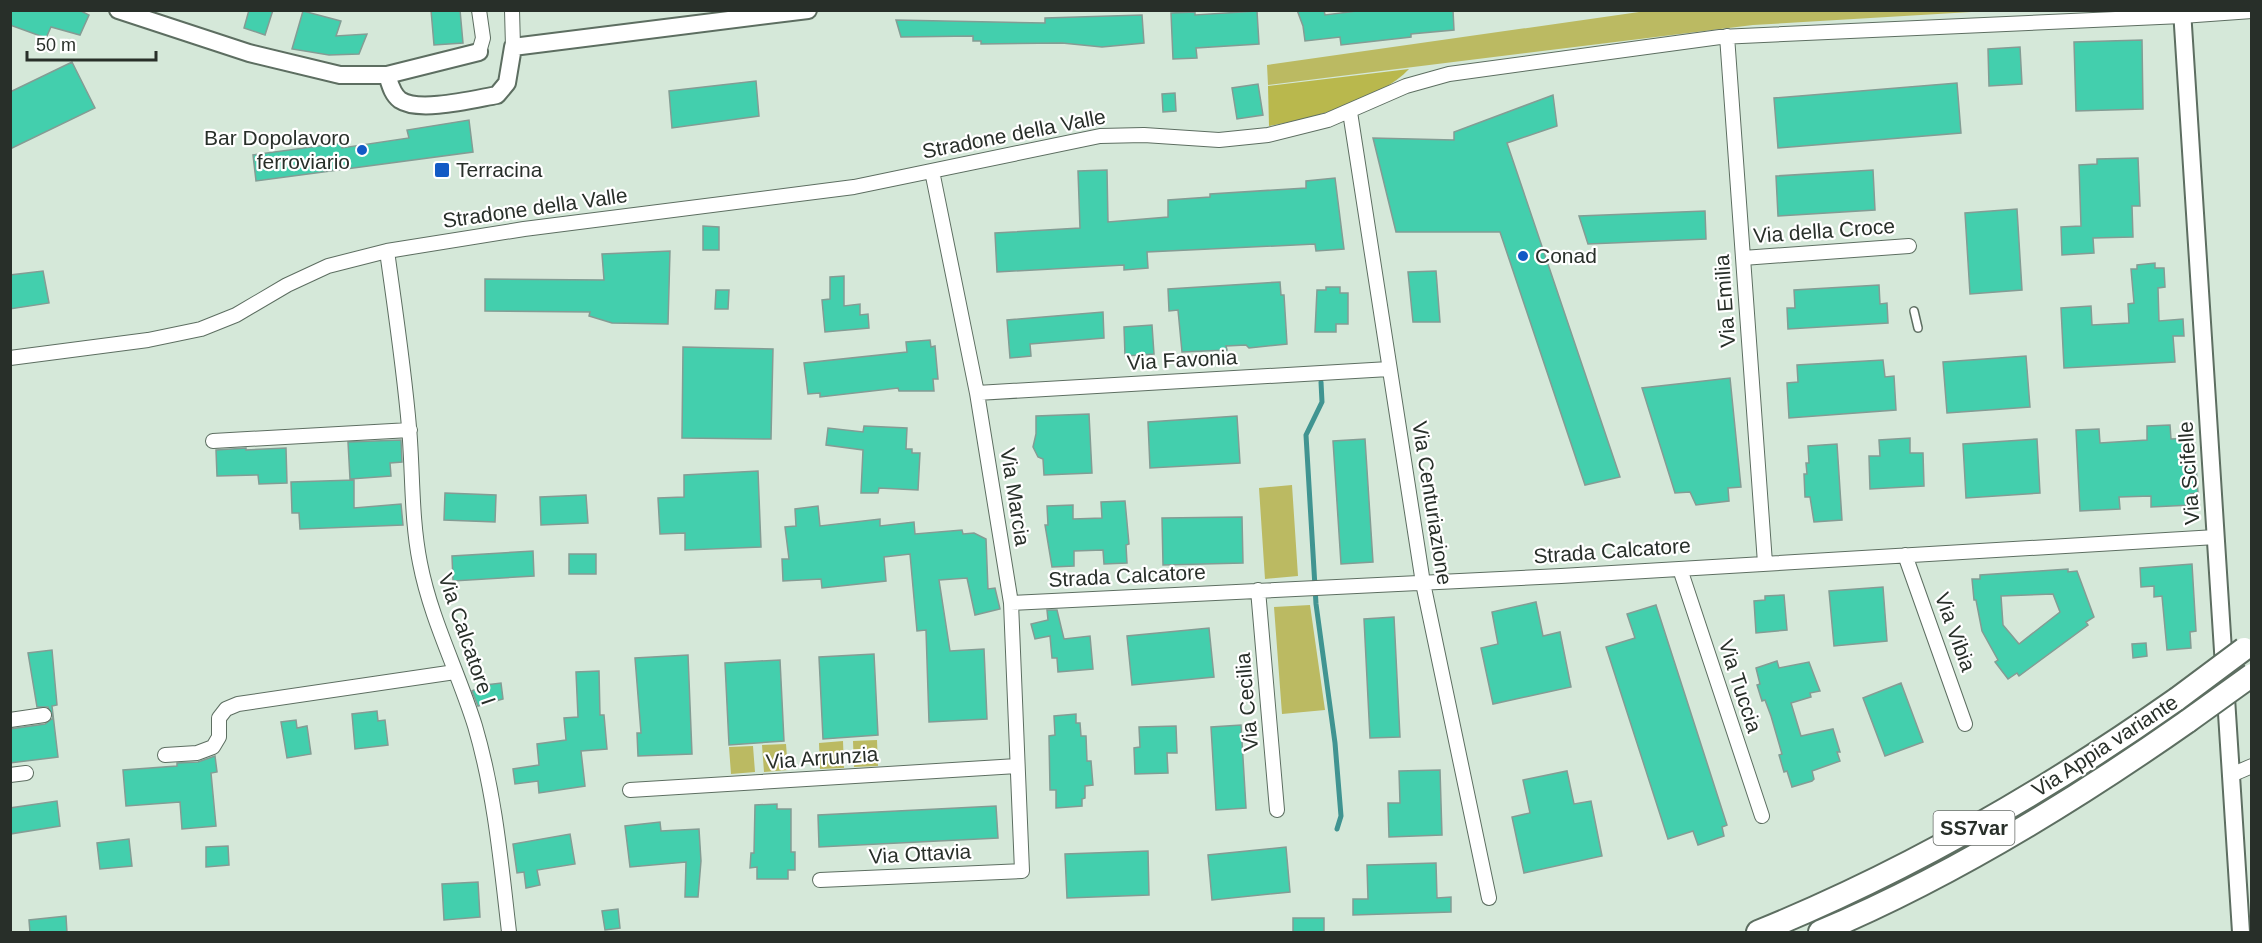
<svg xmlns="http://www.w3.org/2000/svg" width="2262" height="943" viewBox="0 0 2262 943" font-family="Arial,sans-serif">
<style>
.green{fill:#bbba62}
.forest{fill:#b9b84d}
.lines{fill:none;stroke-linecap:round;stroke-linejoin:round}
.stream{stroke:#409491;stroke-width:5}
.building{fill:#43cfad;stroke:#849c94;stroke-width:1.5;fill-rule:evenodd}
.service-casing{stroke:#5d6e61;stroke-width:10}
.minor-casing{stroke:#5d6e61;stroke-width:16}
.tertiary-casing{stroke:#5d6e61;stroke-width:20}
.trunk-casing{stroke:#5d6e61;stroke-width:26}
.service{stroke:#fff;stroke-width:7}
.minor{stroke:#fff;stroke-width:14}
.tertiary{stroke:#fff;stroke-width:16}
.trunk{stroke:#fff;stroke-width:22}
.trunk-bridge-casing{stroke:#5d6e61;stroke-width:26;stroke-linecap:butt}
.trunk-bridge{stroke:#fff;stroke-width:22}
.poi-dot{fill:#125ac5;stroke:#fff;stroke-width:2}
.labels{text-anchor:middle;stroke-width:4.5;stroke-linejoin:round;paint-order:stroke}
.shield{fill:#fff;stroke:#686d69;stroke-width:1.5}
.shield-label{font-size:20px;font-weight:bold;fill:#282f29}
.street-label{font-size:21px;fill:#282f29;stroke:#fff}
.poi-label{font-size:21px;fill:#282f29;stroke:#fff;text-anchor:start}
</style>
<rect width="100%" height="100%" fill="#d5e8d9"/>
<path class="green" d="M1646,11H1988L1753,25L1268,85L1267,65Z
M1292,485L1298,576L1265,579L1259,488Z
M1310,605L1325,710L1282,714L1274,607Z
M877,740L878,766L854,767L853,741Z
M843,741L844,768L820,769L819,743Z
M786,744L788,770L764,772L762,745Z
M753,746L755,772L731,774L729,747Z"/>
<path class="forest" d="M1409,69C1380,100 1311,119 1269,126L1268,86Z"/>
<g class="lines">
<path class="stream" d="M1321,382L1322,402L1306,435L1316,604L1335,743L1341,816L1337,829"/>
</g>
<path class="building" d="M10,10H79L89,15L80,35L51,27L46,38L10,25Z
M249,10H273L265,35L244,28Z
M431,10H460L463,43L434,45Z
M1297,10H1324L1325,15L1365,10H1453L1454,30L1411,34V37L1341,45L1340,37L1305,41L1303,26Z
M303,11L341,21L336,36L367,34L359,54L329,55L292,49Z
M1257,11L1259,44L1196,48L1197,58L1173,59L1171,13L1195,12V15Z
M1142,15L1144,43L1102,47L1062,43L981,44V41H973V36L901,37L896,20L1045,23V18Z
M2142,40L2143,109L2076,111L2074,42Z
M2020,47L2022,84L1989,86L1988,49Z
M72,62L95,108L10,149V92Z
M756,81L759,116L672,128L669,91Z
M1957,83L1961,133L1778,148L1774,98Z
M1258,84L1263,115L1237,119L1232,88Z
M1175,93L1176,111L1163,112L1162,94Z
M1553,95L1557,126L1507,143L1620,477L1585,485L1500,232H1396L1373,138L1454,140V132Z
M469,120L473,152L256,181L253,155L341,143L342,148L409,138L407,130Z
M2138,158L2140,206H2132L2133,237L2093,238L2094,253L2062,255L2061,227L2081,226L2079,165L2097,164V159Z
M1107,170L1108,222L1168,217V200L1210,197V194L1306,188V181L1335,178L1344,249L1316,251L1315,244L1147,252L1148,268L1124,270V265L997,272L995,233L1080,228L1078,171Z
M1873,170L1875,210L1778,216L1776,176Z
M2017,209L2022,290L1970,294L1965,213Z
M1705,211L1706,239L1588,244L1579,216Z
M703,226L719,227V250H703Z
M670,251L668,324L612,323L589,316L590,312L485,311V279L604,280L602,254Z
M2155,263V268H2164L2165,287L2158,288L2159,321L2183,319L2184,336H2173L2175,362L2064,368L2061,308L2091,306L2092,325L2129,323L2128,304L2134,303L2131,269H2137V265Z
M43,271L49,303L10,309V275Z
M1436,271L1440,322H1413L1408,272Z
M844,276V306L860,304V315L868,314L869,328L825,332L822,300L830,299V277Z
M1280,282L1281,295H1284L1287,344L1249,348L1246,345L1226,346L1227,350L1182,352L1178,310L1169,311L1168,289Z
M1879,285L1880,304L1887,303L1888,323L1788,329L1787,308H1795L1794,290Z
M1326,287H1340V293H1348V324H1336V332H1315L1317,290H1326Z
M716,290H729L728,309H715Z
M1103,312L1104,338L1030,344L1031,356L1010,358L1007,320Z
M1152,325L1154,354L1125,356L1124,327Z
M930,340L931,347L935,346L938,379H933L934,391H899L898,388L820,397V393L808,394L804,363L907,352L906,342Z
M683,347L773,349L771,439L682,438Z
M2026,356L2030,407L1947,413L1943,362Z
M1883,360L1885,377L1894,376L1896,410L1789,418L1787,383L1798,382L1797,365Z
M1730,378L1741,487L1728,488L1729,501L1696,505L1690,492L1675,493L1642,388Z
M1089,414L1092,473L1044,475L1043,459L1038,457L1033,447L1036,434V416Z
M1237,416L1240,463L1150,468L1148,422Z
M2170,425L2171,439L2194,438L2198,493L2190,494L2191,505L2151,507V496L2119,497L2120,509L2080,511L2076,430L2099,429L2100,443L2147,440V426Z
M864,426L907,428L906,449H912V453H920L918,490L879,488L878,493H861L863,450L826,445L828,428L863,432Z
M1910,438V453H1923L1924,486L1870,489L1869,456H1880L1879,440Z
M1365,439L1373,562L1341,564L1333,441Z
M2037,439L2040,493L1966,498L1963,444Z
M401,440L402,462L390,463L391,476L350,479L348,442Z
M1837,444L1842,520L1814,522L1810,497H1805L1804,474H1807L1806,463H1809L1808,446Z
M246,448V450L286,448L287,483L259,484L258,475L217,476L216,450Z
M758,471L761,547L685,550V533L660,534L658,498L684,497V475Z
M354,480V508L401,504L403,525L300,529L299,513H292L291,482Z
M445,493L496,495L495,522L444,520Z
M586,495L588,523L541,525L540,497Z
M1125,501L1129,544L1126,545L1127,563L1104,564L1103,550L1074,551V566L1052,567L1045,525H1048L1047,506L1073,505V519L1102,518L1101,502Z
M818,506L820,526L880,519V526L914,522L915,534L962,530L963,534L974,533L986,539L988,589L995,588L1000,609L975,615L967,578L939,580L950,651L984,649L987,719L929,722L926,630L917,631L910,554L884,557L886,581L822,588L821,579L783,581L782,559H789L785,527L796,526L795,509Z
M1242,517L1243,563L1163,565L1162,518Z
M533,551L534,576L453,581L452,556Z
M569,554H596V574H569Z
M2192,564L2196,631L2190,632L2191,648L2167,650L2162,596L2154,597V586L2141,587L2140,568Z
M2068,569V572L2077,571L2094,617L2086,622L2088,625L2019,676L2017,673L2008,679L1995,662L1998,660L1982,631L1976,600H1974L1972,579H1980V575ZM2053,594L2060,612L2019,644L2003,625L2001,596Z
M1883,587L1887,641L1834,646L1829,591Z
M1784,595L1787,630L1756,633L1754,601L1765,600V596Z
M1536,602L1543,636L1560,632L1571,687L1493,704L1481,648L1498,644L1492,612Z
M1656,605L1727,825L1722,827L1724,836L1698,845L1693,831L1668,839L1606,647L1635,638L1627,614Z
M1047,610H1057L1064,639L1090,636L1093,669L1058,672L1057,658H1052L1050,636L1035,639L1031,624L1048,620Z
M1394,617L1400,737L1370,738L1364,619Z
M1209,628L1214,677L1132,685L1127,636Z
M2146,643L2147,656L2133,658L2132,644Z
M52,650L57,705L52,706L58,757L10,763V729L45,724L53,718L48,707H37L28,653Z
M874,654L878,735L823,739L819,657Z
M688,655L692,754L638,756L637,733H641L635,658Z
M780,660L784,741L729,745L725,663Z
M1777,661L1779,668L1809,662L1820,691L1810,693L1811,697L1791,703L1801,736L1833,729L1840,752H1837L1840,761L1812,771L1814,779L1812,781L1792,787L1787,771L1784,772L1779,755L1782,754L1771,716L1765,700L1762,701L1757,685L1760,684L1756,668Z
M599,671L600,715H604L607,749L581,751L585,786L539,793L538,781L515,784L513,769L539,765L537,744L566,740L564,718L578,717L576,672Z
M501,683L503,699L478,706L472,691L485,685Z
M1901,683L1923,742L1885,756L1863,698Z
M377,711L378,721L385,720L388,745L355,749L352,714Z
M1076,714V723H1080L1081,736H1086L1087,761H1091L1093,785L1085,786V798L1082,799V806L1056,808V790H1050L1049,736L1055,735L1054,716Z
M296,720L297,728L307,726L311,754L287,758L281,722Z
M1241,725L1246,808L1216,810L1211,727Z
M1176,726L1177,753H1167L1168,773L1135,774L1134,748L1140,747L1139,727Z
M215,756L217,772L211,773L216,826L182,829L180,802L126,806L123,770L177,766V763L198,762Z
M1440,770L1442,835L1389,837L1388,803H1400L1399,771Z
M1567,771L1574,804L1591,801L1602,856L1524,873L1512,817L1530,813L1523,780Z
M57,801L60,826L10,834V808Z
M777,804V809H791V852H795V870H788V879H757V867L750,868L751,853H754L755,805Z
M996,806L998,838L819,847L818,815Z
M660,822L661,831L699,829L701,861L698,897H685L686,862L630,867L625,826Z
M570,834L575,864L537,870L540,885L526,888L524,872L517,873L513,844Z
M129,839L132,866L100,869L97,843Z
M228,846L229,865L206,867V847Z
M1286,847L1290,892L1212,900L1208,855Z
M1148,851L1149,895L1067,898L1065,854Z
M1436,863L1437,898L1451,897V912L1353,915V899H1368L1367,865Z
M478,882L480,917L444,920L442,884Z
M618,909L620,928L605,930L602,911Z
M66,916L67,933H30L29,920Z
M1293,918H1324V933H1293Z"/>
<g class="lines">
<defs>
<path id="service" d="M1914,311L1918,328"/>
<path id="minor" d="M479,10L483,38L479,52
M512,10L513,47
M1727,36L1765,563
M1350,112L1423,583L1489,898
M387,251C395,309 404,368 409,427C413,472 411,518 420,563C431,620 458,671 475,726C495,794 501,863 509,932
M1743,258L1909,246
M10,358L148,340L201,329L236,315L287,285L328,266L387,251L524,229L854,187L1100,136L1144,135L1219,140L1268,135L1328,120L1406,86L1449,74L1720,37L2182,16L2252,11
M977,393L1389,369
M213,441L410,430
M1905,555L1965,724
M1680,569L1762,816
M1258,590L1277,810
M1011,603L1561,576L2216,537
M10,720L44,715
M165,755L197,753L213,747L219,737V718L226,709L238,704L455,672
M10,775L26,773
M2231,775L2252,766
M630,790L1017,766
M820,880L1022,871L1011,603L977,393L932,171"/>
<path id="tertiary" d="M118,10L249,53L340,75H387L479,52
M2182,10L2241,932
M387,75C390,84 392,94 400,100C419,113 474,99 497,95L507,83L513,47L808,10"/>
<path id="trunk" d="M1758,932C1906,872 2046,791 2177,699
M1820,932C1949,878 2074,801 2188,721"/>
</defs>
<use href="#service" class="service-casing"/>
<use href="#minor" class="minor-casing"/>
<use href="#tertiary" class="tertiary-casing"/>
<use href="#trunk" class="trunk-casing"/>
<use href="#service" class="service"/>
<use href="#minor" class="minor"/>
<use href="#tertiary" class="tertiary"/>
<use href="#trunk" class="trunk"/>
<defs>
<path id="trunk-bridge" d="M2177,699L2244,649
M2188,721L2252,675"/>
</defs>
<use href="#trunk-bridge" class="trunk-bridge-casing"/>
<use href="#trunk-bridge" class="trunk-bridge"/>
</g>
<g class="poi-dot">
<circle cx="362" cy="150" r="6"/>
<rect x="434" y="162" width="16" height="16" rx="3"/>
<circle cx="1523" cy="256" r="6"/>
</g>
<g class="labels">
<rect class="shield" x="1933.5" y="811" width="81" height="34" rx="4.5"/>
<g class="shield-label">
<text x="1974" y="835">SS7var</text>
</g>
<g class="street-label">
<text transform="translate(1014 134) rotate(-11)" y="7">Stradone della Valle</text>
<text transform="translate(535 208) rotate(-8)" y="7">Stradone della Valle</text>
<text transform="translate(1824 231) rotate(-4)" y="7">Via della Croce</text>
<text transform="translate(1725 301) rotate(-94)" y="7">Via Emilia</text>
<text transform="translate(1182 360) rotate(-3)" y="7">Via Favonia</text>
<text transform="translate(2189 473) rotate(-94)" y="7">Via Scifelle</text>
<text transform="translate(1015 497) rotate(81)" y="7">Via Marcia</text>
<text transform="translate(1432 503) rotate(81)" y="7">Via Centuriazione</text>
<text transform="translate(1612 551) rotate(-4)" y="7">Strada Calcatore</text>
<text transform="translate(1127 576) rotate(-3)" y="7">Strada Calcatore</text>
<text transform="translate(1955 632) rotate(70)" y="7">Via Vibia</text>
<text transform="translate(467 639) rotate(71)" y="7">Via Calcatore I</text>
<text transform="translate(1740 686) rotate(72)" y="7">Via Tuccia</text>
<text transform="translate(1247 702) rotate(-95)" y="7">Via Cecilia</text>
<text transform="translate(2105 746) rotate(-33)" y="7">Via Appia variante</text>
<text transform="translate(822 758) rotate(-4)" y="7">Via Arrunzia</text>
<text transform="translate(920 854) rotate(-3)" y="7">Via Ottavia</text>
</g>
<g class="poi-label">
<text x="350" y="145" text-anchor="end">Bar Dopolavoro<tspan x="350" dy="24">ferroviario</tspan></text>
<text x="456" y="177">Terracina</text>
<text x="1535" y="263">Conad</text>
</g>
</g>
<rect width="2262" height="943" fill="none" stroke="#282f29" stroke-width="24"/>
<path d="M27 51v9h129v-9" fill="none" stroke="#282f29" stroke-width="3"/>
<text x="36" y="51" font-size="18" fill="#282f29" stroke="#ffffff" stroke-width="4.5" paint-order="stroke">50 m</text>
</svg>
